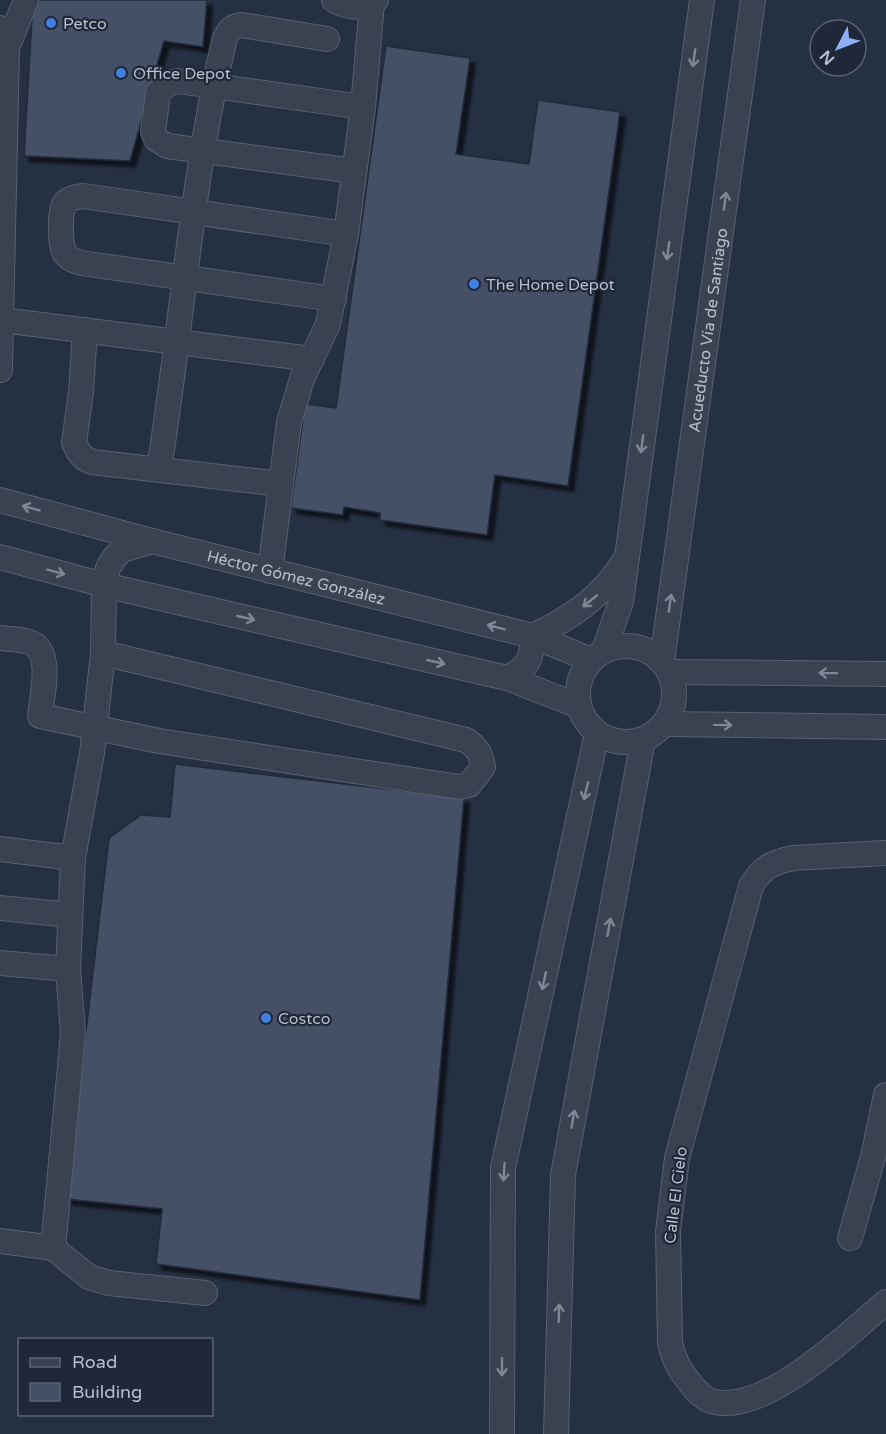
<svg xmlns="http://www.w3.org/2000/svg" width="886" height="1434" viewBox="0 0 886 1434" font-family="'Varela Round',sans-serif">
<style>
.building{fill:#454f65;stroke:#21293a;stroke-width:1.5;filter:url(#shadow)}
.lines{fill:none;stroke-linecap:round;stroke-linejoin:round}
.minor-casing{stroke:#596070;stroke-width:26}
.minor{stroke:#3a4252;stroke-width:24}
.oneway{stroke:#7f8695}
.shop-dot{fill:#3f7fe0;stroke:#1f2738;stroke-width:2}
.labels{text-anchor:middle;stroke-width:4.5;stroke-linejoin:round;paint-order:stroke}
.poi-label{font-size:16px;fill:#b8becc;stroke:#1f2738;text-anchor:start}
.street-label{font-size:16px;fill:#b8becc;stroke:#1f2738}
</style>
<defs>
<filter id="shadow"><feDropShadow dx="5.5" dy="5.5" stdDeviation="1.5" flood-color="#0009"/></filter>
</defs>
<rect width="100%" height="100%" fill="#263043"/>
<path class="building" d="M33,0H207L203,47L164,41L130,161L24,156Z
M386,46L470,58L456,154L529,164L538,100L620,112L568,486L495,475L487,535L380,520V513L344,507L343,515L291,508L305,404L336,408Z
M175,764L464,798L420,1300L156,1264L162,1209L66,1199L109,838L141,815L170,817Z"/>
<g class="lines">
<defs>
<g id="minor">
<path d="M334,0C348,8 362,9 376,0"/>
<path d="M0,28L7,48L0,370"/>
<path d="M7,48L26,0"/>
<path d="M354,171L167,146L156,139L153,132L158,93L169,83L178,81L363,107"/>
<path d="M334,299L81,263C75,261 69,259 65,254C60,247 59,210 65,203C69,198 77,197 83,196L346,234"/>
<path d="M2,320L312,359"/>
<path d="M85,330L81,392L74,443L78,451L84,458L92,462L281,484"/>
<path d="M159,469C182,326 191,180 225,38C229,30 232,26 242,25L327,39"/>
<path id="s1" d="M0,500L152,541L533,636L591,660"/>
<path d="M0,557L104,585L507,678L579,706"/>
<path d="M270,571L289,422L302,379L328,324L346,234L363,107L372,3"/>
<path d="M0,638C9,639 20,639 29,642C54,650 42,695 40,716L159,741L459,787L469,785L483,767C481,754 477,747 466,740L103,653"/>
<circle cx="626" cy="694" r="48"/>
<path d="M604,650L621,602L702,0"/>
<path id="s2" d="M662,661L753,0"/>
<path d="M670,672L886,674"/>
<path d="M507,678C528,668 532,660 533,636C571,618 602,597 624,561"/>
<path d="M665,724L886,727"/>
<path d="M0,849L73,858"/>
<path d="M886,853L793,858C772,863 763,866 751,886L677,1158L668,1231L670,1343C674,1359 679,1370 690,1383C696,1391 704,1400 715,1402C767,1413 849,1334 886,1302"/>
<path d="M0,908L70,915"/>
<path d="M0,963L68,969"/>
<path d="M850,1238L873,1157L886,1095"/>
<path d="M0,1241L53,1248L89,1277L109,1283L205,1293"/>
<path d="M53,1248L73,1034L68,969L73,858L92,753L103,653L104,585L108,568L114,558L122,550L152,541"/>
<path d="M502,1434L503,1168L597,733"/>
<path d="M556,1434L563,1175L643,740"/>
</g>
</defs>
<use href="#minor" class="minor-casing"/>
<use href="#minor" class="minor"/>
</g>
<defs><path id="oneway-shaft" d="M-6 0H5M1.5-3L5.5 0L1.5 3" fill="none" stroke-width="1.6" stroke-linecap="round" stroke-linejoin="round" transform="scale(1.5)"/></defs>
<g class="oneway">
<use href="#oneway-shaft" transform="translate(694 58) rotate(98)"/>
<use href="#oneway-shaft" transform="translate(725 201) rotate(-82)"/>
<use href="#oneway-shaft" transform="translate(668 251) rotate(98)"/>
<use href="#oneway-shaft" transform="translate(642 444) rotate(98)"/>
<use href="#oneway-shaft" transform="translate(31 508) rotate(-165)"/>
<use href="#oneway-shaft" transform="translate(56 572) rotate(15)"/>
<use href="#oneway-shaft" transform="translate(590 601) rotate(141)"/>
<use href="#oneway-shaft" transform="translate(670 603) rotate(-82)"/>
<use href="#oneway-shaft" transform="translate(246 618) rotate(13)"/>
<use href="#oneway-shaft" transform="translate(496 627) rotate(-165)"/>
<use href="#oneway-shaft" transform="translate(436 662) rotate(13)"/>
<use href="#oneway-shaft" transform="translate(828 673) rotate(-179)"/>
<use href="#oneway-shaft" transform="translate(723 725) rotate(1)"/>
<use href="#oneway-shaft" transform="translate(586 791) rotate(103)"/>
<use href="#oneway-shaft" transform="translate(609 927) rotate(-80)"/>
<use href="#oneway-shaft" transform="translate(544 981) rotate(102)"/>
<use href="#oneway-shaft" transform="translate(573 1119) rotate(-80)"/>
<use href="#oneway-shaft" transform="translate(504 1172) rotate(94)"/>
<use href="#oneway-shaft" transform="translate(559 1313) rotate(-88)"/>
<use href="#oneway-shaft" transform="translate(502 1367) rotate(90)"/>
</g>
<g class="shop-dot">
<circle cx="51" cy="23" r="6"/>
<circle cx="121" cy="73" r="6"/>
<circle cx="474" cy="284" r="6"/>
<circle cx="266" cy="1018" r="6"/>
</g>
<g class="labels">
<g class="poi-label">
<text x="63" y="29">Petco</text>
<text x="133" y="79">Office Depot</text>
<text x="486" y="290">The Home Depot</text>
<text x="278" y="1024">Costco</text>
</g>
<g class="street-label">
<text dy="6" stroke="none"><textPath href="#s2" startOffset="334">Acueducto Vía de Santiago</textPath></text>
<text dy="6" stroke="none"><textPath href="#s1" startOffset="306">Héctor Gómez González</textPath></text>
<text transform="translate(675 1195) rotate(-83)" y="6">Calle El Cielo</text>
</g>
</g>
<rect x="18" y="1338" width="195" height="78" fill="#1f2738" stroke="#5c6373" stroke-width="1.5"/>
<rect x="30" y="1358" width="30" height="9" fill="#3a4252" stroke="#5c6373" stroke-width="1.5"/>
<text x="72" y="1368" font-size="18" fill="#b8becc">Road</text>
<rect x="30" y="1383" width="30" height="18" fill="#454f65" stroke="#5c6373" stroke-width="1.5"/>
<text x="72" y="1398" font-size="18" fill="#b8becc">Building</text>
<g transform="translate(838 48) rotate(228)"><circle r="28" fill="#1f2738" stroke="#5c6373" stroke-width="1.5"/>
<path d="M0-4.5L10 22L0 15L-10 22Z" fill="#8faefa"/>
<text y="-9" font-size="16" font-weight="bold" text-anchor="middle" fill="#b8becc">N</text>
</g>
</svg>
